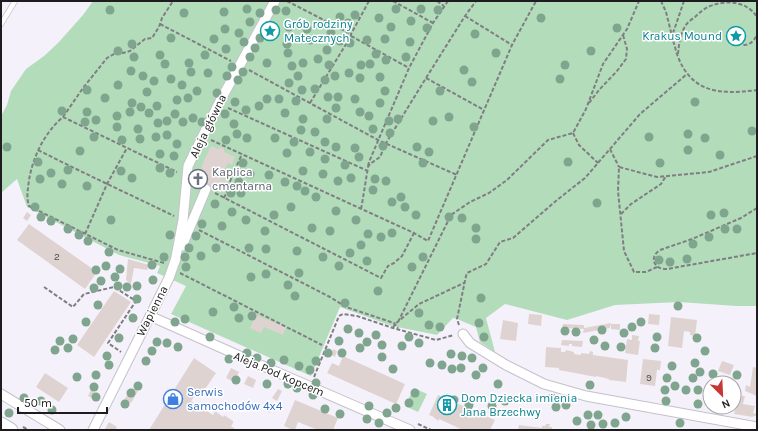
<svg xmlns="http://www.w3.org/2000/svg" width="758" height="431" viewBox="0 0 758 431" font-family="Karla,sans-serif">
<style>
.green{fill:#b3ddba}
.building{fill:#dfd3d1}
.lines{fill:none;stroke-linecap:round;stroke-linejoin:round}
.lane-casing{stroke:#c5c1ca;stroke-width:6}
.street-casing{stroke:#c5c1ca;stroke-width:11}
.secondary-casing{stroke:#c5c1ca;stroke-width:15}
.path{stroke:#807d83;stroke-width:2;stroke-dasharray:4 2;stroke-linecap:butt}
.lane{stroke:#fff;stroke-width:4.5}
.street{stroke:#fff;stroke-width:9}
.secondary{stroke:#fff;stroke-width:13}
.tree{fill:#80a58e}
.labels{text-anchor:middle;stroke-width:3;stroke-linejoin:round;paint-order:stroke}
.number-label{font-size:10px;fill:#4e4a4c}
.culture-label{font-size:12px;fill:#0d838f;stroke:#fff;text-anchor:start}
.street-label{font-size:12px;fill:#1e1c1f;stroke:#fff}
.worship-label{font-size:12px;fill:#5b616d;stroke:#fff;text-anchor:start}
.shop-label{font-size:12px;fill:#366cbe;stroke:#fff;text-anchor:start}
</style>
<rect width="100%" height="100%" fill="#f5f1fb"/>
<path class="green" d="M93,1H757V306H736L679,302L615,305L567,320L505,304L486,318L495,352L480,342L476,327L457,319L453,318L437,335L392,326L340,307L311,376L171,314L186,286L157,273L160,266L119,255L27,207L17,179L1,193V116L7,105L11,91L26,69L44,56L58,43L83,15Z
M414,388L427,394L418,412L405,406Z"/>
<path class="building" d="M211,146L218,149L221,147L224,149V152L235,157L232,165L228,163L221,178L228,181L223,192L196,180L201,170L203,163Z
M27,212L31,215L27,221L23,218Z
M29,224L97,272L85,289L17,240Z
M128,259L149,265L147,270L134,268L131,284L126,280Z
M114,291L131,302L94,357L77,345Z
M529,314L542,315L541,326L528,324Z
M649,314L660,315L659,325L648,324Z
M256,315L286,327L283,335L264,327L261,333L250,328Z
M671,317L697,320L695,336L690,335V332L684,331L682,348L668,346Z
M503,320L518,323L516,341L500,339Z
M611,323L610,328L583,333L584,329L562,328L563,324L584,325V328Z
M611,324H620V330L611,329Z
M632,335L639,336L638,341H640L638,355L625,353L627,339L632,340Z
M562,340L583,341L582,347L572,346V344H569V346L561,345Z
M546,347L561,348V352H565L566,350L574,352V354L581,355V353L589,354L590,351L593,352V355L628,360L626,382L609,380V379L596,376V377L559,370V368L545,367Z
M333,349L337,351L335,357L331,355Z
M343,356L405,384L396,404L327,373L332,363L339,366Z
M194,358L216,373L201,395L197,393L191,401L213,415L215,411L223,417L224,415L233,421V423L231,426L236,430H149Z
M643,359L661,361L660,370H657L655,386L640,384Z
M722,361L734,365L730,375L718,371Z
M753,367L757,368V396L745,391L746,385L750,387Z
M231,368L239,372L234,382L226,378Z
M45,373L68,388L59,402L36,387Z
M248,376L256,380L253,388L244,384Z
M132,388L138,391L131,403L124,400Z
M278,389L282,391L277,401L272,398Z
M91,390L95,393L92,398L88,396Z
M438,395L495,420L490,430H463L439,419V421L434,418V417L429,415Z
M738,395L745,396L743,404L755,406L753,413L757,414L756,416H753V417L734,414Z
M295,400L338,418L333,430H318L298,422L295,430H293L284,426Z
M270,402L275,405L270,413L265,410Z
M109,422L117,427L115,430H108L105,429Z
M546,424H550L549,427H552V430H518L519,425L542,428V426H545Z"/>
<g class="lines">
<defs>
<path id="lane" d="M1,24L15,1"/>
<path id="street" d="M182,246L206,189
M175,262L183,220L188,166L219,103L275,1
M150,316L233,353L410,430
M463,334L470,343L506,365L544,384L586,396L757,427
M1,394L60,430
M93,430L169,278L176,258"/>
<path id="secondary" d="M1,424L11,430"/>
</defs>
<use href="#lane" class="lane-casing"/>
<use href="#street" class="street-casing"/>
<use href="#secondary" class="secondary-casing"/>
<path class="path" d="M287,1L351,34
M393,1L433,23
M437,1L444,6
M661,1L666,12L672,36
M684,1L672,36C673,42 675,46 676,51C689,93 719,95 757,90
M465,16L512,45
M160,24L231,61
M351,36L409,68
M736,36C737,38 737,40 739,42C745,49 754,42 757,35
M678,54C679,44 680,34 686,25C688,22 692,19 695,17C700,12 706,7 713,5C728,0 748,2 757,17
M249,70L378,140L457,175
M426,78L484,110
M310,103L351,36V34L369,1
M589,103L599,90L617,71L626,59L627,49L623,35
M228,108L368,171
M63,117L83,88L107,58L114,54L120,52L123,53L130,51L145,39L152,38L159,27L162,18L173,1
M573,133L579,145L598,163
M211,140L414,233L428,241L512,45L536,1
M610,149L619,167
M38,150C83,173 129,194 174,216
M368,166L369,162L409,68L433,23L448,1
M215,193L381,278L388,266L394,263L402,256L414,233
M224,198L228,189L227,188L242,154
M757,208L741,218L692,239L660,250C648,258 655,270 667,269L757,253
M361,209L362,204L368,167L370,164L380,157L386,143L426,78L465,16L476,1
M621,214L631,204L661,184L666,176
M199,230L330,297L346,307L394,323L398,328
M85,234L107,184L127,148
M164,263L118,250L29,206C26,197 28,189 29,180C33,157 44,133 63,117L177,172
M657,267L646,272H634L624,251L618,191L619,167L657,177L709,172L757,156
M180,273L322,345
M44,287L73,307L84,294L114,287L136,301L108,343L121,352
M398,322L451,215L470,202L489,193L507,180L548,140L573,133L586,109L603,64L627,29L639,1
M459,325L457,319L466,276L467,273L486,264L500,242L513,238L557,200L585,178L640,114L687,74
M393,328L395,324L419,304L464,283
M314,377L339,316L343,314L357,316L393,328L436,340L454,335
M418,424L431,430
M23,427L29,430"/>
<use href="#lane" class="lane"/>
<use href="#street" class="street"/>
<use href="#secondary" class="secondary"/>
</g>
<g class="tree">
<circle cx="247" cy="9" r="4.5"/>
<circle cx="396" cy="9" r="4.5"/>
<circle cx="421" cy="9" r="4.5"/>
<circle cx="110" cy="10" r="4.5"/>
<circle cx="276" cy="10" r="4.5"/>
<circle cx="438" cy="10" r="4.5"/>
<circle cx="286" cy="11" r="4.5"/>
<circle cx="224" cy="12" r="4.5"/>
<circle cx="184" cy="13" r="4.5"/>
<circle cx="260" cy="13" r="4.5"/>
<circle cx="355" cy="15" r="4.5"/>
<circle cx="340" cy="17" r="4.5"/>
<circle cx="379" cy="18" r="4.5"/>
<circle cx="541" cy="18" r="4.5"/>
<circle cx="411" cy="21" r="4.5"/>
<circle cx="250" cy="22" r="4.5"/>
<circle cx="348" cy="23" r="4.5"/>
<circle cx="289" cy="27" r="4.5"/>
<circle cx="391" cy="27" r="4.5"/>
<circle cx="427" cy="28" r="4.5"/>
<circle cx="617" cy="28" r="4.5"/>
<circle cx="225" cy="29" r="4.5"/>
<circle cx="307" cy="29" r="4.5"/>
<circle cx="239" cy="33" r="4.5"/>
<circle cx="331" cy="33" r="4.5"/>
<circle cx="475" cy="34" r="4.5"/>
<circle cx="171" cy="38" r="4.5"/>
<circle cx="260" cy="38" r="4.5"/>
<circle cx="214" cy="39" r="4.5"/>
<circle cx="298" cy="39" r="4.5"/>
<circle cx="385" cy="39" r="4.5"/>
<circle cx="310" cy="40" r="4.5"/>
<circle cx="367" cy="40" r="4.5"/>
<circle cx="340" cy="41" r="4.5"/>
<circle cx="244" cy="42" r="4.5"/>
<circle cx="410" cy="42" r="4.5"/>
<circle cx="350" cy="43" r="4.5"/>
<circle cx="132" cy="44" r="4.5"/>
<circle cx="287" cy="44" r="4.5"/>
<circle cx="255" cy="48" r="4.5"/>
<circle cx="226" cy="49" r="4.5"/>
<circle cx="327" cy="50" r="4.5"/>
<circle cx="118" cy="51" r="4.5"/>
<circle cx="591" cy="51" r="4.5"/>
<circle cx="288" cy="53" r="4.5"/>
<circle cx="496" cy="53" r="4.5"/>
<circle cx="376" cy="54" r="4.5"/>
<circle cx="160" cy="55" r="4.5"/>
<circle cx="205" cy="55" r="4.5"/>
<circle cx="134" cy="57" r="4.5"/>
<circle cx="250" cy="57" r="4.5"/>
<circle cx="406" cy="57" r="4.5"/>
<circle cx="318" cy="59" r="4.5"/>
<circle cx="386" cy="60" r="4.5"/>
<circle cx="189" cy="63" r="4.5"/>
<circle cx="267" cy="63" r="4.5"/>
<circle cx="303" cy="63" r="4.5"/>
<circle cx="165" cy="64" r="4.5"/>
<circle cx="370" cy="64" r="4.5"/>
<circle cx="329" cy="65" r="4.5"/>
<circle cx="361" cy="65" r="4.5"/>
<circle cx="565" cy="65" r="4.5"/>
<circle cx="292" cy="66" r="4.5"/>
<circle cx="232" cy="67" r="4.5"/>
<circle cx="464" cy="70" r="4.5"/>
<circle cx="131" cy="71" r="4.5"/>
<circle cx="191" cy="72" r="4.5"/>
<circle cx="243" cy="72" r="4.5"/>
<circle cx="208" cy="73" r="4.5"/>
<circle cx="349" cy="73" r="4.5"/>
<circle cx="143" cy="76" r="4.5"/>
<circle cx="227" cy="76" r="4.5"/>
<circle cx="298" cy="76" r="4.5"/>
<circle cx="335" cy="76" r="4.5"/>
<circle cx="380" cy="77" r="4.5"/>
<circle cx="360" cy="78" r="4.5"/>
<circle cx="171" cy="79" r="4.5"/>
<circle cx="560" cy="79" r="4.5"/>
<circle cx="238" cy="80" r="4.5"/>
<circle cx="325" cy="80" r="4.5"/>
<circle cx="154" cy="81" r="4.5"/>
<circle cx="472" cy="82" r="4.5"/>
<circle cx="289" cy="83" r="4.5"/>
<circle cx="118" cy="85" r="4.5"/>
<circle cx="182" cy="85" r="4.5"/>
<circle cx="315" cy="89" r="4.5"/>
<circle cx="87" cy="90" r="4.5"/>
<circle cx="302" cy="90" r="4.5"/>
<circle cx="197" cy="91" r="4.5"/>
<circle cx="385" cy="91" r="4.5"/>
<circle cx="440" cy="91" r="4.5"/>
<circle cx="147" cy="92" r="4.5"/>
<circle cx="217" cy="93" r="4.5"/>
<circle cx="328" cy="97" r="4.5"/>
<circle cx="338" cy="97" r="4.5"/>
<circle cx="105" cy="98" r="4.5"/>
<circle cx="188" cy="98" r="4.5"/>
<circle cx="267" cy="99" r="4.5"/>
<circle cx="279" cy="99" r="4.5"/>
<circle cx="355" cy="99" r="4.5"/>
<circle cx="177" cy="100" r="4.5"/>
<circle cx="296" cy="101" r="4.5"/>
<circle cx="235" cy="102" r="4.5"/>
<circle cx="695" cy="102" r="4.5"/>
<circle cx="132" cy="103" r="4.5"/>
<circle cx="380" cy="103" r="4.5"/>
<circle cx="157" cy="106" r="4.5"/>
<circle cx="259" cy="106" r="4.5"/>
<circle cx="141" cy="107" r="4.5"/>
<circle cx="336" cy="108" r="4.5"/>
<circle cx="246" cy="110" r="4.5"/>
<circle cx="62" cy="111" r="4.5"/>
<circle cx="87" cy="112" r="4.5"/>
<circle cx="130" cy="112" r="4.5"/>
<circle cx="360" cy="112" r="4.5"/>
<circle cx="149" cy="113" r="4.5"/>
<circle cx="285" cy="113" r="4.5"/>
<circle cx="175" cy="114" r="4.5"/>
<circle cx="225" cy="114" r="4.5"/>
<circle cx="117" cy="116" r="4.5"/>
<circle cx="369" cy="116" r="4.5"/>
<circle cx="449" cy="117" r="4.5"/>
<circle cx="193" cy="118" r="4.5"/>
<circle cx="303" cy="119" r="4.5"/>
<circle cx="327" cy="119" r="4.5"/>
<circle cx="398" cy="119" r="4.5"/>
<circle cx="96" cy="120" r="4.5"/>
<circle cx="167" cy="121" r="4.5"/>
<circle cx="389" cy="121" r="4.5"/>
<circle cx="433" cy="121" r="4.5"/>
<circle cx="85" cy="122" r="4.5"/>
<circle cx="183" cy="122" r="4.5"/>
<circle cx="202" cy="122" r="4.5"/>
<circle cx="158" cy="123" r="4.5"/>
<circle cx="234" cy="124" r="4.5"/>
<circle cx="117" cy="127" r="4.5"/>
<circle cx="474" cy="127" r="4.5"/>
<circle cx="138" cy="129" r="4.5"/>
<circle cx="373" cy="129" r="4.5"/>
<circle cx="301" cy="130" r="4.5"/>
<circle cx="752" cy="131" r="4.5"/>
<circle cx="315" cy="132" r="4.5"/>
<circle cx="390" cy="133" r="4.5"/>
<circle cx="237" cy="134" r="4.5"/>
<circle cx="688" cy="134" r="4.5"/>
<circle cx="167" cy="135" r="4.5"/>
<circle cx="94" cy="137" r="4.5"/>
<circle cx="156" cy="137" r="4.5"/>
<circle cx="649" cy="137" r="4.5"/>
<circle cx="247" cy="138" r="4.5"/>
<circle cx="275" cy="138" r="4.5"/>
<circle cx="705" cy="138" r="4.5"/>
<circle cx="140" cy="139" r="4.5"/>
<circle cx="122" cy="140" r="4.5"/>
<circle cx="226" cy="140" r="4.5"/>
<circle cx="294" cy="142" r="4.5"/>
<circle cx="325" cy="142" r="4.5"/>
<circle cx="177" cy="144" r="4.5"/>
<circle cx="383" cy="146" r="4.5"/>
<circle cx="7" cy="147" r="4.5"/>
<circle cx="336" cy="147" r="4.5"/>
<circle cx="417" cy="147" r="4.5"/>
<circle cx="355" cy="148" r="4.5"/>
<circle cx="688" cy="150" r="4.5"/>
<circle cx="80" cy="151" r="4.5"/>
<circle cx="310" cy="152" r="4.5"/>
<circle cx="429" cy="152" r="4.5"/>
<circle cx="287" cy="153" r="4.5"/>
<circle cx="160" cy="154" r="4.5"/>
<circle cx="720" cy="155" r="4.5"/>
<circle cx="174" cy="156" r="4.5"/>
<circle cx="359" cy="157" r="4.5"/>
<circle cx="325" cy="159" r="4.5"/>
<circle cx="38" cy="162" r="4.5"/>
<circle cx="568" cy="162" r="4.5"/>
<circle cx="243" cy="163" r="4.5"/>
<circle cx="423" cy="163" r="4.5"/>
<circle cx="660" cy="163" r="4.5"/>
<circle cx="345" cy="165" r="4.5"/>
<circle cx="160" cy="168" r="4.5"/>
<circle cx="68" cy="170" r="4.5"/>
<circle cx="121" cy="171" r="4.5"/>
<circle cx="303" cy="171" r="4.5"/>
<circle cx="51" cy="173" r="4.5"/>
<circle cx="170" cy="173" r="4.5"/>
<circle cx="250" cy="174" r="4.5"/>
<circle cx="323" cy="174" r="4.5"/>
<circle cx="269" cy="175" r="4.5"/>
<circle cx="132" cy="178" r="4.5"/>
<circle cx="351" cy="178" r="4.5"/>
<circle cx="40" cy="179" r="4.5"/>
<circle cx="375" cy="179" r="4.5"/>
<circle cx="338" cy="181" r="4.5"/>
<circle cx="386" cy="181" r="4.5"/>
<circle cx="239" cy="182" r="4.5"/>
<circle cx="285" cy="182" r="4.5"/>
<circle cx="62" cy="184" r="4.5"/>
<circle cx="87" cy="186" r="4.5"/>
<circle cx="297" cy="186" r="4.5"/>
<circle cx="373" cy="190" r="4.5"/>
<circle cx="305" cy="191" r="4.5"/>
<circle cx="231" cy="193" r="4.5"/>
<circle cx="241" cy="193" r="4.5"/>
<circle cx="316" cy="197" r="4.5"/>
<circle cx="401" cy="197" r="4.5"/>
<circle cx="392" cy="202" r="4.5"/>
<circle cx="597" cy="203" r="4.5"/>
<circle cx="215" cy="204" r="4.5"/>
<circle cx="35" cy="207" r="4.5"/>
<circle cx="291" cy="207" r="4.5"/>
<circle cx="405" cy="207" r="4.5"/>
<circle cx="336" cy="211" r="4.5"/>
<circle cx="232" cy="212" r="4.5"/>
<circle cx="724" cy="213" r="4.5"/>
<circle cx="274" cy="215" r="4.5"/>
<circle cx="416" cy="215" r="4.5"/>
<circle cx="711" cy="215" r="4.5"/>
<circle cx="41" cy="217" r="4.5"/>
<circle cx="449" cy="217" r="4.5"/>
<circle cx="462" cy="218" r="4.5"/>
<circle cx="111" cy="220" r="4.5"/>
<circle cx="246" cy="220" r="4.5"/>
<circle cx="356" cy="220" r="4.5"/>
<circle cx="51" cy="221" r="4.5"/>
<circle cx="202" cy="224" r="4.5"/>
<circle cx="222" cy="226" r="4.5"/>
<circle cx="312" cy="228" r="4.5"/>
<circle cx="476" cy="228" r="4.5"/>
<circle cx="68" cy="229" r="4.5"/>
<circle cx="725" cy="229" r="4.5"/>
<circle cx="737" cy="229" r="4.5"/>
<circle cx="265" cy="231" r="4.5"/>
<circle cx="330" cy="231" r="4.5"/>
<circle cx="392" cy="233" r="4.5"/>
<circle cx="368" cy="234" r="4.5"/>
<circle cx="79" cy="235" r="4.5"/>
<circle cx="170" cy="235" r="4.5"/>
<circle cx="196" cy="236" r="4.5"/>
<circle cx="381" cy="237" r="4.5"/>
<circle cx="709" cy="237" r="4.5"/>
<circle cx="476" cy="239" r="4.5"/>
<circle cx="88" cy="241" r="4.5"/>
<circle cx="693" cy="244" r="4.5"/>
<circle cx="361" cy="245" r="4.5"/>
<circle cx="189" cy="248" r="4.5"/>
<circle cx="216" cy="248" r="4.5"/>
<circle cx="249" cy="248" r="4.5"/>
<circle cx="266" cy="249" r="4.5"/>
<circle cx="297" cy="251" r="4.5"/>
<circle cx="109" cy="252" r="4.5"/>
<circle cx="350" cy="253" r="4.5"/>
<circle cx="201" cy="256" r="4.5"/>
<circle cx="164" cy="257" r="4.5"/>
<circle cx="185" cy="257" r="4.5"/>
<circle cx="323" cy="257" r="4.5"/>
<circle cx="423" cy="257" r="4.5"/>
<circle cx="687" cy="259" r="4.5"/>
<circle cx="659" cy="260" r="4.5"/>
<circle cx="367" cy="261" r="4.5"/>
<circle cx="670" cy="262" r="4.5"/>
<circle cx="152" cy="265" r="4.5"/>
<circle cx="106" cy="266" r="4.5"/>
<circle cx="339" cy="266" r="4.5"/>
<circle cx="186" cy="267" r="4.5"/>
<circle cx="412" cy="267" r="4.5"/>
<circle cx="120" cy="269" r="4.5"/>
<circle cx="96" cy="270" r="4.5"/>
<circle cx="299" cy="273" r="4.5"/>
<circle cx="266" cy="274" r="4.5"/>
<circle cx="115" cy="277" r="4.5"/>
<circle cx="251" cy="277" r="4.5"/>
<circle cx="153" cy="280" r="4.5"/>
<circle cx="101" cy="281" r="4.5"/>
<circle cx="288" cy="285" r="4.5"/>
<circle cx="118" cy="286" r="4.5"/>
<circle cx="137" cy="286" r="4.5"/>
<circle cx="127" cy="287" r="4.5"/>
<circle cx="94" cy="288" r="4.5"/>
<circle cx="378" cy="291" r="4.5"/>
<circle cx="295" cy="296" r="4.5"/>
<circle cx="481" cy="298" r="4.5"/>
<circle cx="137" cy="299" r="4.5"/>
<circle cx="345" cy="303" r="4.5"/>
<circle cx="98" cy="305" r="4.5"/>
<circle cx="678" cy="306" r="4.5"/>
<circle cx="234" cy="307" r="4.5"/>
<circle cx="213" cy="312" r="4.5"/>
<circle cx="419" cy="313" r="4.5"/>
<circle cx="252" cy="316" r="4.5"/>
<circle cx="133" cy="318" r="4.5"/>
<circle cx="239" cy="318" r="4.5"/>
<circle cx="185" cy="319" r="4.5"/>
<circle cx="86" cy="322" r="4.5"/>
<circle cx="175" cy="322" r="4.5"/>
<circle cx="641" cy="322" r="4.5"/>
<circle cx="479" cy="323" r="4.5"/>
<circle cx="429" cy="325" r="4.5"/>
<circle cx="440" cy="327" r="4.5"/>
<circle cx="632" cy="327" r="4.5"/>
<circle cx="348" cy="329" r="4.5"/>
<circle cx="602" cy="330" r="4.5"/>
<circle cx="565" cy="331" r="4.5"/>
<circle cx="576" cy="332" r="4.5"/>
<circle cx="359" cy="333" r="4.5"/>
<circle cx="624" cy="333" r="4.5"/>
<circle cx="376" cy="335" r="4.5"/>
<circle cx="210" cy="337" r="4.5"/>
<circle cx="409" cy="337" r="4.5"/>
<circle cx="484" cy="337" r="4.5"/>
<circle cx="657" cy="337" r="4.5"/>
<circle cx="119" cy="338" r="4.5"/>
<circle cx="697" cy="338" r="4.5"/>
<circle cx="73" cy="339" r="4.5"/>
<circle cx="594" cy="340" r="4.5"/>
<circle cx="60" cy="341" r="4.5"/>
<circle cx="339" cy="341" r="4.5"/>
<circle cx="157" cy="342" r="4.5"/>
<circle cx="367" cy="342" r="4.5"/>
<circle cx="167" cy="343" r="4.5"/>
<circle cx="419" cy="343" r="4.5"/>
<circle cx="382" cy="345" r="4.5"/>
<circle cx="402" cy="346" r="4.5"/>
<circle cx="605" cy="346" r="4.5"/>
<circle cx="178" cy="347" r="4.5"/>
<circle cx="621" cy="347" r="4.5"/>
<circle cx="68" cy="348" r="4.5"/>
<circle cx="360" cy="348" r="4.5"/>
<circle cx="655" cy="348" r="4.5"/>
<circle cx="55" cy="350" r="4.5"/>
<circle cx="152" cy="351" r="4.5"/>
<circle cx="705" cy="351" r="4.5"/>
<circle cx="247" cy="353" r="4.5"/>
<circle cx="328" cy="353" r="4.5"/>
<circle cx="342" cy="353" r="4.5"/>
<circle cx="451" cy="354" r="4.5"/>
<circle cx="107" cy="356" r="4.5"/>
<circle cx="462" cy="356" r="4.5"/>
<circle cx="382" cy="357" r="4.5"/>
<circle cx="257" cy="358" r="4.5"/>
<circle cx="472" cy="358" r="4.5"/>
<circle cx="229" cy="359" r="4.5"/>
<circle cx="284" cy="360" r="4.5"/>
<circle cx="146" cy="361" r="4.5"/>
<circle cx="316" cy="361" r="4.5"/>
<circle cx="271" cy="363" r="4.5"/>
<circle cx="430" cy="363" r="4.5"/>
<circle cx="695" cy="363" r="4.5"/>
<circle cx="109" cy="365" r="4.5"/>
<circle cx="442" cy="365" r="4.5"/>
<circle cx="299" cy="366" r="4.5"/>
<circle cx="672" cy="366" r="4.5"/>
<circle cx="461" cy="368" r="4.5"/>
<circle cx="483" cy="368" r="4.5"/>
<circle cx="393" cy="369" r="4.5"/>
<circle cx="452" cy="369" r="4.5"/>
<circle cx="310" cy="370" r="4.5"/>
<circle cx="700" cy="372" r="4.5"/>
<circle cx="713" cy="374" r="4.5"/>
<circle cx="96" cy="375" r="4.5"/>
<circle cx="476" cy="375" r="4.5"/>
<circle cx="737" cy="375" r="4.5"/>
<circle cx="77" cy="377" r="4.5"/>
<circle cx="667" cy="378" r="4.5"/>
<circle cx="693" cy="378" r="4.5"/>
<circle cx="236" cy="380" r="4.5"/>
<circle cx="316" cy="383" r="4.5"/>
<circle cx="267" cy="384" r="4.5"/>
<circle cx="288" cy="384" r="4.5"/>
<circle cx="498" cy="384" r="4.5"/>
<circle cx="590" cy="385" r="4.5"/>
<circle cx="138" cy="386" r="4.5"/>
<circle cx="675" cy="386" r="4.5"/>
<circle cx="94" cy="387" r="4.5"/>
<circle cx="297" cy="388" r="4.5"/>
<circle cx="665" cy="390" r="4.5"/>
<circle cx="686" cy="390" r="4.5"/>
<circle cx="698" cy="390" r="4.5"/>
<circle cx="131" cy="393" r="4.5"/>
<circle cx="415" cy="393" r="4.5"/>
<circle cx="313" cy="395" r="4.5"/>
<circle cx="96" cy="397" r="4.5"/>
<circle cx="24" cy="398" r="4.5"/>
<circle cx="552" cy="398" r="4.5"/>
<circle cx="454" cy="400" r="4.5"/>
<circle cx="41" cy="401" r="4.5"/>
<circle cx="505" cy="401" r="4.5"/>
<circle cx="666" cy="401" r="4.5"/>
<circle cx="409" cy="403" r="4.5"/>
<circle cx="125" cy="404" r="4.5"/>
<circle cx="698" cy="404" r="4.5"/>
<circle cx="469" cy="405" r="4.5"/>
<circle cx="566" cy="405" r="4.5"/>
<circle cx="369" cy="406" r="4.5"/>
<circle cx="492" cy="406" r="4.5"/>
<circle cx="556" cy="407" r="4.5"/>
<circle cx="396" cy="408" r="4.5"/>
<circle cx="325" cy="409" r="4.5"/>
<circle cx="52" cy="410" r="4.5"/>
<circle cx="9" cy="413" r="4.5"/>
<circle cx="387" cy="413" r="4.5"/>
<circle cx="340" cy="414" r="4.5"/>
<circle cx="588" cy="415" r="4.5"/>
<circle cx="598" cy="415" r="4.5"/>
<circle cx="626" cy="417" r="4.5"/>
<circle cx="367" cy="419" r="4.5"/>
<circle cx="577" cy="421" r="4.5"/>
<circle cx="379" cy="423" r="4.5"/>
<circle cx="615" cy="423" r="4.5"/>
<circle cx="680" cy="423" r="4.5"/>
<circle cx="603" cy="424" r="4.5"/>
<circle cx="591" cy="425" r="4.5"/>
</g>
<defs>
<symbol id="sight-ring" viewBox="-11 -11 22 22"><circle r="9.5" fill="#fff" stroke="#0f9aa8" stroke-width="1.5"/><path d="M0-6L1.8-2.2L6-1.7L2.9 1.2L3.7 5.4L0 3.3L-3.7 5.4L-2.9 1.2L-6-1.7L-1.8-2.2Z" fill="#0f9aa8"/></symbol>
<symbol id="church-ring" viewBox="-11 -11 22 22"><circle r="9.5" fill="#fff" stroke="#6b7280" stroke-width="1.5"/><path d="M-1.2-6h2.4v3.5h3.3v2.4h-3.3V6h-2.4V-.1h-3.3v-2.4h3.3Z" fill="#6b7280"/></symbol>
<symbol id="shop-ring" viewBox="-11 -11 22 22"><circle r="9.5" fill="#fff" stroke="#3f7fe0" stroke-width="1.5"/><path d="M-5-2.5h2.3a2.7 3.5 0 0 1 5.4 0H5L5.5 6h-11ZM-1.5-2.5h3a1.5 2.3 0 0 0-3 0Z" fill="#3f7fe0"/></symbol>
<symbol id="building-ring" viewBox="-11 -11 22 22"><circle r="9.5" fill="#fff" stroke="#0f9aa8" stroke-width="1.5"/><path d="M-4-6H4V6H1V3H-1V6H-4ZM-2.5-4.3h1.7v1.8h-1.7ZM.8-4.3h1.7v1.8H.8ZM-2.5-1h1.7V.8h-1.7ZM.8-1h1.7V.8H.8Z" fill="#0f9aa8"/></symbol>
</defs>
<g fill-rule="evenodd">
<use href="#sight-ring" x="259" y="20" width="22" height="22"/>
<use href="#sight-ring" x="725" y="25" width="22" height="22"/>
<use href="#church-ring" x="187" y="168" width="22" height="22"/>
<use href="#shop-ring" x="162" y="388" width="22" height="22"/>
<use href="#building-ring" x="436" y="394" width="22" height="22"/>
</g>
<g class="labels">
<g class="number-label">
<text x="57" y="260">2</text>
<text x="649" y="381">9</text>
</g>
<g class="culture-label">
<text x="284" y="28">Grób rodziny<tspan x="284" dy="14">Matecznych</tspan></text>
<text x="722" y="40" text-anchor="end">Krakus Mound</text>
<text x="461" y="402">Dom Dziecka imienia<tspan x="461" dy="14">Jana Brzechwy</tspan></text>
</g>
<g class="street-label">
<text transform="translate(208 126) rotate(-64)" y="4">Aleja główna</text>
<text transform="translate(152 311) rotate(-63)" y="4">Wapienna</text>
<text transform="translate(279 374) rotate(23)" y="4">Aleja Pod Kopcem</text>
</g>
<g class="worship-label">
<text x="212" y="176">Kaplica<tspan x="212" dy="14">cmentarna</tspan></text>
</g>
<g class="shop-label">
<text x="187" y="396">Serwis<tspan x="187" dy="14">samochodów 4x4</tspan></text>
</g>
</g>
<rect width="758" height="431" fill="none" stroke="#1e1c1f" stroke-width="4"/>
<g transform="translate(722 395) rotate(156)"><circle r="19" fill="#ffffff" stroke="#a5a4a5"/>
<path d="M0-3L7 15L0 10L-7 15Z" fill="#c63835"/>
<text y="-6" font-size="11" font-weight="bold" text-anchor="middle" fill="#1e1c1f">N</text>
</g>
<path d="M18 407v6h89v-6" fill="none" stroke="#1e1c1f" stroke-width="2"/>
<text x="24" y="407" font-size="12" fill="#1e1c1f" stroke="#ffffff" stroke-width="3" paint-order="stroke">50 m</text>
</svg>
